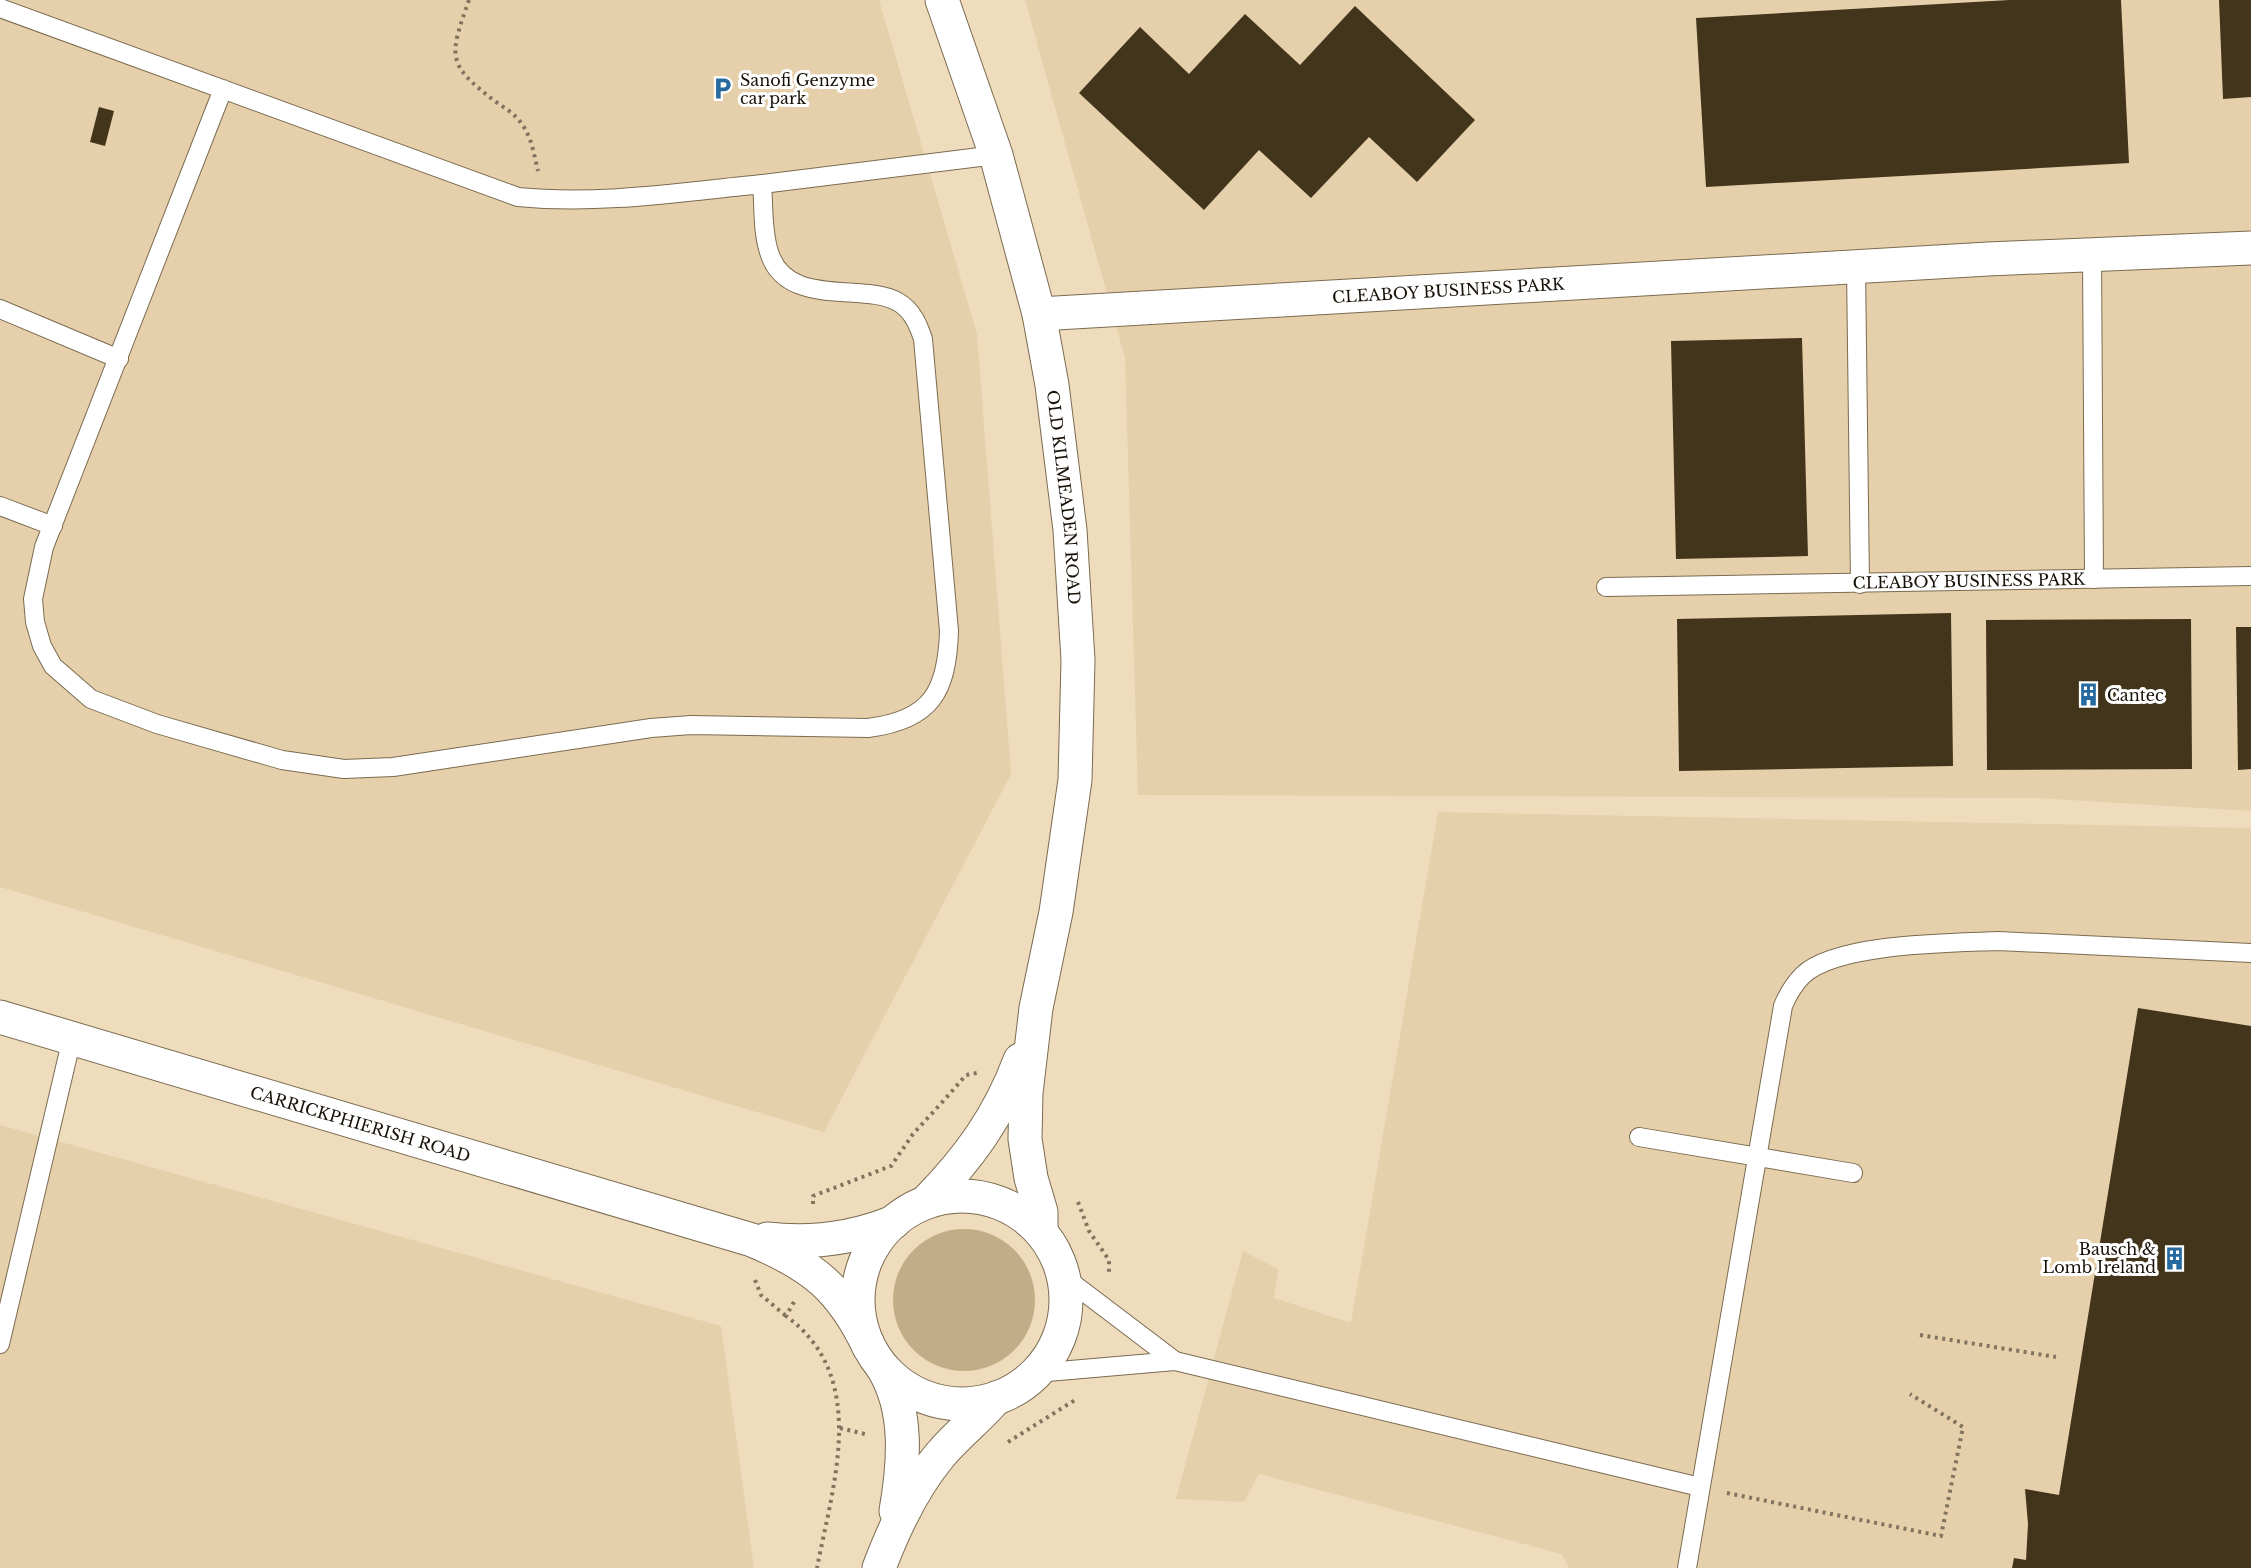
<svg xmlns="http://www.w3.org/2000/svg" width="2251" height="1568" viewBox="0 0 2251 1568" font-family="'Libre Baskerville',serif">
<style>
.built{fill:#e6d0ac}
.green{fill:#c3ad88}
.building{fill:#43351b}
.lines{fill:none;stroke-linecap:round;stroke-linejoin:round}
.lane-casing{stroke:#7b6b50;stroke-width:20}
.street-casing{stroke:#7b6b50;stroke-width:35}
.secondary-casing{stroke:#7b6b50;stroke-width:35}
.path{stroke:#80745f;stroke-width:4;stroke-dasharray:3 4.5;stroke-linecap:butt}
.lane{stroke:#fff;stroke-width:18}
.street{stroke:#fff;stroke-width:33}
.secondary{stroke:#fff;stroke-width:33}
.labels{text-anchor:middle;stroke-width:6;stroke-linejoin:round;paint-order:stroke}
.poi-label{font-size:16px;fill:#181107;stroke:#fff;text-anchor:start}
.street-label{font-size:16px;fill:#181107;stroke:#fff}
</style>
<rect width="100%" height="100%" fill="#eedcbd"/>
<path class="built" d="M0,0H879L977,334L1011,774L824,1132L0,887Z
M1025,0H2251V811L2036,798L1138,795L1125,358Z
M1438,812L2251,828V1568H1569L1562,1554L1259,1474L1244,1502L1176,1499L1243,1251L1278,1269L1274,1298L1351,1323Z
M0,1125L721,1326L754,1568H0Z"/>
<path class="green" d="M893 1300a71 71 0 1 1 142 0a71 71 0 1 1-142 0Z"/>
<path class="building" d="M2009,0H2121L2129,163L1706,187L1696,18Z
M2219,0H2251V97L2223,99Z
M1355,6L1475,120L1417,182L1369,137L1311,198L1259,150L1204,210L1079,93L1140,27L1189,74L1245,14L1300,65Z
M99,107L114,111L105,146L90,142Z
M1802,338L1808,556L1676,559L1671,341Z
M1951,613L1953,766L1679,771L1677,619Z
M2191,619L2192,769L1987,770L1986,620Z
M2236,627H2251V769L2238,770Z
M2138,1008L2251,1026V1568H2012L2014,1558L2026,1560L2028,1524L2025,1489L2059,1495Z"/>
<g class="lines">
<defs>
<g id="lane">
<path d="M0,8L518,197C600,205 681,192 762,184C764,206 762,230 769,252C786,309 864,282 898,302C912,310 918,324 923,339L949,631C947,691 932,720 868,728L691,725L651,728L393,767L344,769L282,760L157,724L91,699L53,666L42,646L35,622L33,599L44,547L223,89"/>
<path d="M762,184L996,155"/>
<path d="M2092,254L2094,579"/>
<path d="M1856,267L1860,584"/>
<path d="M0,309L119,359"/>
<path d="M0,506L53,526"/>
<path id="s1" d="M1606,587L2251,576"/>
<path d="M1639,1137L1853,1173"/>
<path d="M1063,1276L1175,1361"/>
<path d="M0,1344L72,1038"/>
<path d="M1036,1373L1175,1361L1700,1487"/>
<path d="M1687,1568L1783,1006C1788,994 1794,984 1803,975C1837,943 1951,943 1998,941L2251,953"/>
</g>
<g id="street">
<path id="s2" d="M1039,314L1988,259L2251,248"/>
</g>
<g id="secondary">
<path id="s3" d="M942,0L996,155L1039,314L1052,385L1070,530L1078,660L1075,780L1056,912L1036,1008L1026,1093L1025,1139L1031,1178L1041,1212V1232"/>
<path id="s4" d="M0,1017L752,1240C812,1265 841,1288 869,1347"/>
<circle cx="962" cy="1300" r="104"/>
<path d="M926,1202C968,1159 999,1117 1020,1060"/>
<path d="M767,1239C811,1244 852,1239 894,1222"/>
<path d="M883,1368C909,1411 904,1464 896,1511"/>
<path d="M879,1568C894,1528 913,1487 941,1454C958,1434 979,1418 996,1398"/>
</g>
</defs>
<use href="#lane" class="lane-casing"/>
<use href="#street" class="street-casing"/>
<use href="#secondary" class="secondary-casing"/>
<path class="path" d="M469,0C449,57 446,64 496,102C505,108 515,114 521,123C532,137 534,155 538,171
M1078,1202L1089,1231L1109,1260V1276
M813,1204V1196L891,1166L913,1134L946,1098L966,1075L977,1073
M755,1280L761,1295L786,1316
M794,1302L786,1316C870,1377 833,1484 817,1568
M1920,1335L2056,1357
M840,1428L865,1434
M1008,1442L1075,1400
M1727,1493L1941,1536L1963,1427L1910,1394"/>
<use href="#lane" class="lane"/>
<use href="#street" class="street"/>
<use href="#secondary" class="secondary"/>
</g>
<defs>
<symbol id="parking-bare" viewBox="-9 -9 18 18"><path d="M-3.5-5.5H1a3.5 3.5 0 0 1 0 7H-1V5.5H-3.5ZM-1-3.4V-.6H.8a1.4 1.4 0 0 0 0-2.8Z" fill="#266a9f" stroke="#fff" stroke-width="2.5" paint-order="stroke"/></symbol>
<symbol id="building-bare" viewBox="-9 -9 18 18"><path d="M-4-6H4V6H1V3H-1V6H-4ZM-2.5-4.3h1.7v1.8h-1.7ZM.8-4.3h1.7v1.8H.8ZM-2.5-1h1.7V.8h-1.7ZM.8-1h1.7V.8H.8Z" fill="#266a9f" stroke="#fff" stroke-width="2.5" paint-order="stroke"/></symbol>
</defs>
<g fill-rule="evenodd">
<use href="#parking-bare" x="706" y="72" width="33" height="33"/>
<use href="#building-bare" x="2072" y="678" width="33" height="33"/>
<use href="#building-bare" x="2158" y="1242" width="33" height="33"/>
</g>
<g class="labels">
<g class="poi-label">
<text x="740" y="86">Sanofi Genzyme<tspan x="740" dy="18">car park</tspan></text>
<text x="2107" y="701">Cantec</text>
<text x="2156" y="1255" text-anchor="end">Bausch &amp;<tspan x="2156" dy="18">Lomb Ireland</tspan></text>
</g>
<g class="street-label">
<text dy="6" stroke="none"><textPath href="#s2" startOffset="410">CLEABOY BUSINESS PARK</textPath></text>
<text dy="6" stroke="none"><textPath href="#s3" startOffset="514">OLD KILMEADEN ROAD</textPath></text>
<text dy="6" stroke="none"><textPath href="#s1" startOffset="363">CLEABOY BUSINESS PARK</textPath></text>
<text dy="6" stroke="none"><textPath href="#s4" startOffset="376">CARRICKPHIERISH ROAD</textPath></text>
</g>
</g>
</svg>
